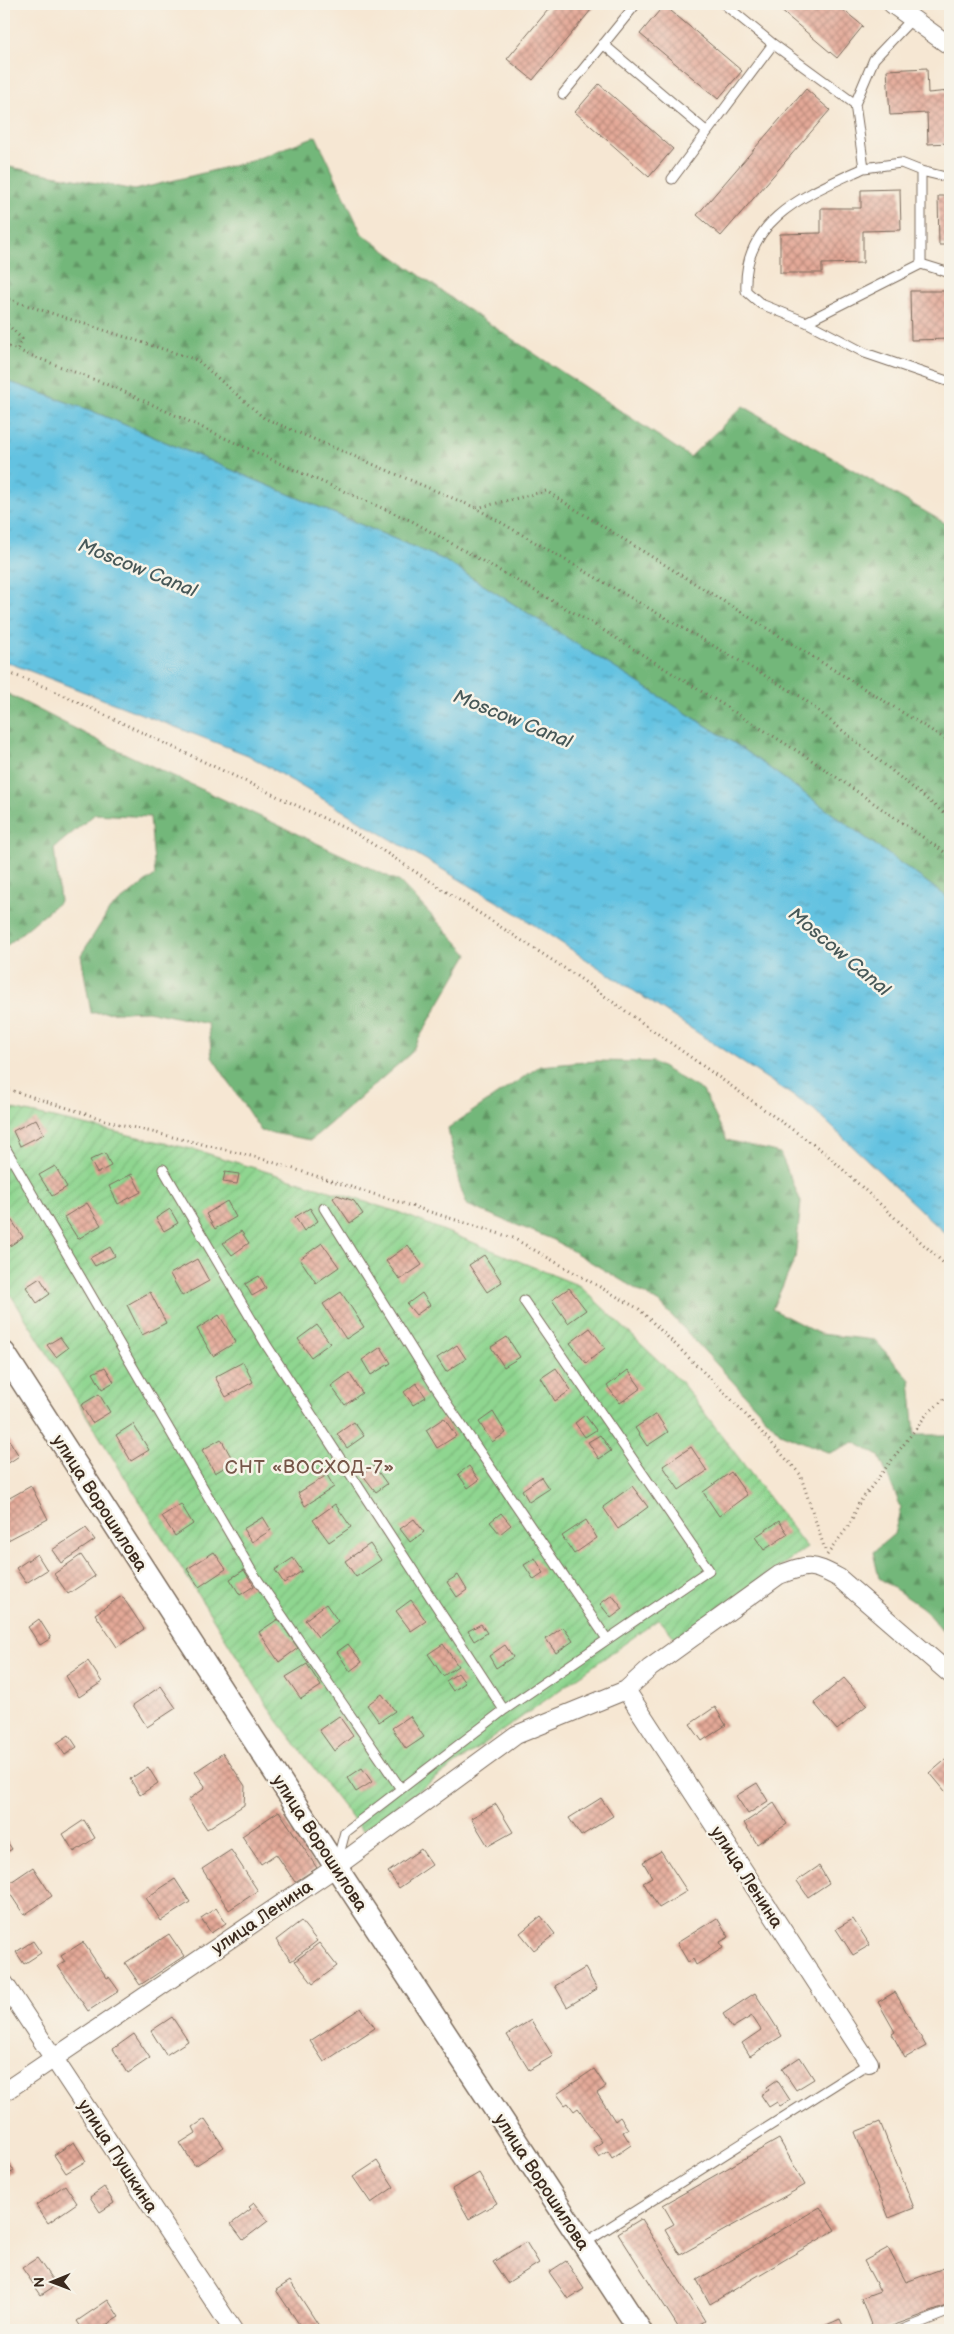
<svg xmlns="http://www.w3.org/2000/svg" width="954" height="2334" viewBox="0 0 954 2334" font-family="'Balsamiq Sans',sans-serif">
<style>
.forest{fill:url(#forest-firs);stroke:#57704c}
.garden{fill:url(#garden-furrows);stroke:#658057}
.water{fill:url(#water-ripples);stroke:#4f7680}
.building{fill:url(#building-cross-hatch)}
.lines{fill:none;stroke-linecap:round;stroke-linejoin:round}
.service-casing{stroke:#7c6c5d;stroke-width:11}
.minor-casing{stroke:#7c6c5d;stroke-width:20}
.tertiary-casing{stroke:#7c6c5d;stroke-width:25}
.path{stroke:#7c6c5d;stroke-width:3;stroke-dasharray:1 4;stroke-linecap:butt}
.service{stroke:#fff;stroke-width:9}
.minor{stroke:#fff;stroke-width:18}
.tertiary{stroke:#fff;stroke-width:22}
.labels{text-anchor:middle;stroke-width:5;stroke-linejoin:round;paint-order:stroke}
.street-label{font-size:18px;fill:#3b2a1e;stroke:#f7f3e8}
.water-label{font-size:19px;font-style:italic;fill:#475858;stroke:#f7f3e8}
.neighbourhood-label{font-size:19px;letter-spacing:1px;fill:#765649;stroke:#f7f3e8}
</style>
<defs>
<pattern id="forest-firs" width="22" height="20" patternUnits="userSpaceOnUse" patternTransform="scale(1.25)"><rect width="22" height="20" fill="#73b77a"/><path d="M5 1l3.5 6h-7zM16 11l3.5 6h-7z" fill="#609563"/></pattern>
<pattern id="garden-furrows" width="10" height="10" patternUnits="userSpaceOnUse" patternTransform="scale(1.25)"><rect width="10" height="10" fill="#8fd690"/><path d="M-1 1l2-2M0 10L10 0M9 11l2-2" fill="none" stroke="#7cb87c"/></pattern>
<pattern id="water-ripples" width="26" height="14" patternUnits="userSpaceOnUse" patternTransform="scale(1.25)"><rect width="26" height="14" fill="#63c2e1"/><path d="M2 4q2-2 4 0t4 0M15 11q2-2 4 0t4 0" fill="none" stroke="#539eb6"/></pattern>
<pattern id="building-cross-hatch" width="8" height="8" patternUnits="userSpaceOnUse" patternTransform="scale(1.25)"><rect width="8" height="8" fill="#e4a998"/><path d="M0 0l8 8M0 8l8-8" fill="none" stroke="#ba8a7b"/></pattern>
</defs>
<rect width="100%" height="100%" fill="#f7f3e8"/>
<filter id="ink" filterUnits="userSpaceOnUse"><feTurbulence type="fractalNoise" baseFrequency=".02" numOctaves="2"/><feDisplacementMap in="SourceGraphic" scale="10" xChannelSelector="R" yChannelSelector="G"/><feConvolveMatrix kernelMatrix="1 2 1 2 8 2 1 2 1" color-interpolation-filters="sRGB"/></filter>
<filter id="wash" filterUnits="userSpaceOnUse"><feTurbulence type="fractalNoise" baseFrequency=".0096" numOctaves="4" result="noise"/><feDisplacementMap in="SourceGraphic" scale="20" xChannelSelector="R" yChannelSelector="G"/><feGaussianBlur stdDeviation="1.12" result="paint"/><feColorMatrix in="noise" values="0 0 0 0 0 0 0 0 0 0 0 0 0 0 0 0 0 1.4 0 .05"/><feComposite in="paint" operator="in"/></filter>
<g filter="url(#wash)">
<rect width="100%" height="100%" fill="#f6e7d3"/>
<path class="forest" d="M316,136L362,234L464,307L690,457L743,406L950,526V899L743,749L442,559L92,411L4,380V166L135,190L251,161Z
M4,692L109,746L400,882L468,954L410,1054L311,1140L261,1131L212,1057L208,1024L148,1011L91,1013L81,955L110,909L155,875L150,817L95,814L54,848L60,901L4,948Z
M596,1061L653,1062L703,1091L727,1140L780,1153L801,1202L795,1259L772,1309L820,1334L875,1340L910,1380L915,1435H950V1632L944,1633L923,1608L879,1578L873,1552L894,1534L901,1507L879,1456L854,1442L830,1453L780,1433L661,1304L554,1240L467,1205L459,1183L448,1128L540,1066Z"/>
<path class="garden" d="M4,1107L196,1150L398,1212L580,1286L682,1383L807,1548L675,1638L659,1619L362,1831L274,1716L4,1284Z"/>
<path class="water" d="M4,380L92,411L442,559L743,749L950,899V1238L813,1109L513,911L248,755L4,661Z"/>
<g id="blocks">
<path class="building" d="M553,4H596L533,80L507,59Z
M773,4H836L863,26L837,58Z
M664,5L742,71L718,99L640,34Z
M927,68L928,93L950,91V143L928,144L927,113L890,115L887,70Z
M599,84L673,149L649,177L575,112Z
M806,89L830,110L721,236L697,215Z
M900,189L901,230L863,231V263L822,264V273H780V234L821,233V208H861V190Z
M938,196H950V245H939Z
M910,291H950V339L911,340Z
M36,1119L44,1134L20,1146L13,1131Z
M105,1153L111,1166L97,1173L90,1160Z
M55,1166L67,1187L52,1196L39,1175Z
M225,1172L239,1174L237,1184L223,1182Z
M132,1174L141,1192L118,1204L109,1186Z
M337,1195L354,1201L363,1214L350,1223L333,1198Z
M227,1201L236,1217L215,1229L206,1214Z
M87,1203L101,1225L78,1239L64,1217Z
M310,1208L318,1221L304,1231L295,1217Z
M170,1209L178,1223L164,1231L156,1218Z
M6,1212L23,1237L4,1250V1213Z
M241,1231L249,1243L232,1255L223,1243Z
M322,1243L339,1267L316,1283L300,1259Z
M408,1245L422,1265L400,1280L386,1261Z
M110,1247L115,1256L95,1266L90,1258Z
M484,1255L502,1282L487,1292L469,1265Z
M197,1259L209,1281L182,1296L170,1274Z
M259,1276L266,1288L252,1296L245,1284Z
M40,1278L50,1294L37,1303L26,1287Z
M569,1288L586,1310L568,1323L552,1300Z
M150,1292L166,1323L142,1335L127,1305Z
M341,1292L364,1327L346,1339L323,1304Z
M422,1293L430,1305L416,1315L407,1304Z
M219,1315L236,1342L213,1356L197,1329Z
M317,1325L330,1343L311,1357L298,1339Z
M590,1328L605,1348L586,1363L570,1343Z
M60,1337L68,1348L56,1357L47,1345Z
M507,1337L520,1357L504,1367L491,1347Z
M457,1345L466,1359L446,1372L437,1358Z
M381,1347L391,1363L371,1375L362,1360Z
M243,1362L253,1382L226,1397L215,1377Z
M105,1367L114,1382L102,1389L93,1373Z
M556,1368L571,1390L555,1401L541,1378Z
M628,1370L641,1388L620,1403L607,1386Z
M349,1373L362,1393L345,1405L331,1386Z
M416,1383L426,1397L413,1405L404,1392Z
M99,1394L110,1412L92,1423L81,1405Z
M493,1412L506,1433L492,1442L479,1422Z
M656,1414L668,1432L647,1446L635,1428Z
M585,1415L596,1430L585,1437L575,1423Z
M444,1418L456,1436L437,1448L426,1430Z
M354,1422L364,1436L347,1448L337,1434Z
M133,1424L149,1450L131,1461L116,1435Z
M4,1432L19,1456L4,1466Z
M600,1435L611,1451L599,1459L588,1442Z
M221,1439L234,1462L215,1473L202,1450Z
M691,1447L707,1471L679,1490L663,1466Z
M374,1466L387,1484L376,1492L362,1474Z
M469,1466L479,1480L468,1488L458,1474Z
M731,1472L747,1495L719,1516L703,1492Z
M327,1475L334,1487L305,1506L298,1493Z
M541,1477L549,1489L529,1502L522,1490Z
M31,1486L48,1519L8,1540L4,1531V1501Z
M632,1486L648,1507L618,1529L603,1507Z
M181,1504L193,1524L175,1536L162,1516Z
M335,1504L351,1527L329,1542L313,1520Z
M501,1513L511,1525L500,1534L490,1522Z
M263,1517L271,1530L252,1542L243,1529Z
M414,1519L424,1532L410,1542L400,1529Z
M586,1520L597,1538L574,1554L562,1536Z
M779,1521L788,1534L764,1550L755,1537Z
M86,1528L95,1540L61,1563L52,1550Z
M370,1544L381,1560L356,1577L345,1561Z
M214,1552L226,1569L199,1587L187,1569Z
M37,1554L47,1570L26,1583L16,1568Z
M81,1555L95,1576L68,1594L54,1574Z
M293,1558L302,1571L284,1583L275,1570Z
M535,1558L544,1573L534,1580L524,1565Z
M244,1570L254,1586L240,1595L230,1579Z
M458,1575L467,1590L457,1597L447,1582Z
M612,1595L623,1609L611,1618L600,1604Z
M122,1596L144,1629L117,1647L95,1614Z
M411,1600L426,1621L411,1631L396,1611Z
M326,1604L338,1621L318,1637L305,1620Z
M39,1619L51,1638L40,1645L28,1627Z
M278,1619L298,1648L279,1662L259,1632Z
M481,1624L487,1633L474,1641L468,1631Z
M563,1627L573,1641L556,1653L546,1639Z
M348,1644L362,1662L350,1671L337,1652Z
M443,1644L458,1666L443,1676L428,1654Z
M505,1645L513,1657L496,1668L489,1656Z
M88,1661L102,1682L79,1697L66,1676Z
M307,1664L321,1686L301,1699L286,1677Z
M458,1673L465,1683L453,1691L446,1681Z
M844,1678L867,1705L837,1730L814,1703Z
M161,1686L176,1708L147,1727L133,1705Z
M382,1694L395,1711L379,1722L367,1705Z
M715,1707L726,1725L702,1741L690,1724Z
M339,1716L353,1736L334,1751L319,1730Z
M410,1716L424,1737L406,1749L392,1728Z
M69,1735L77,1747L65,1755L57,1743Z
M223,1753L245,1786L244,1805L207,1829L188,1800L204,1789L205,1786L195,1772Z
M950,1756V1797L930,1773Z
M148,1767L158,1783L140,1795L130,1779Z
M362,1768L372,1782L356,1792L347,1778Z
M757,1783L768,1801L748,1814L736,1796Z
M601,1798L613,1816L581,1836L569,1818Z
M774,1803L787,1824L757,1844L744,1823Z
M496,1804L513,1832L488,1846L471,1818Z
M279,1811L317,1868L295,1882L276,1854L261,1864L242,1836Z
M84,1820L95,1838L74,1852L63,1834Z
M4,1837L12,1849L4,1854Z
M421,1849L432,1865L399,1888L388,1872Z
M231,1850L258,1891L229,1910L202,1869Z
M661,1851L687,1891L659,1908L643,1882L652,1877L643,1862Z
M819,1866L829,1883L808,1897L797,1881Z
M33,1867L52,1896L24,1915L5,1886Z
M175,1879L190,1902L161,1921L146,1898Z
M216,1908L226,1923L211,1933L201,1918Z
M541,1916L555,1934L534,1950L520,1933Z
M717,1918L729,1937L720,1942L723,1948L696,1965L693,1959L688,1962L677,1943Z
M853,1919L870,1945L853,1955L836,1929Z
M301,1921L317,1941L291,1961L276,1940Z
M169,1934L184,1956L140,1985L125,1963Z
M33,1941L41,1953L24,1964L16,1952Z
M83,1942L107,1978L109,1977L119,1991L88,2011L58,1966L65,1962L61,1956Z
M319,1943L337,1966L313,1984L295,1961Z
M585,1968L597,1989L567,2007L555,1986Z
M895,1992L926,2046L905,2058L892,2034L895,2032L878,2002Z
M755,1993L782,2036L750,2056L742,2043L761,2030L752,2016L732,2028L723,2014Z
M361,2008L375,2028L324,2062L310,2041Z
M172,2017L188,2041L166,2055L151,2031Z
M531,2020L553,2056L529,2070L507,2035Z
M134,2034L150,2058L128,2073L113,2049Z
M800,2057L814,2079L796,2090L782,2069Z
M594,2069L606,2087L597,2093L615,2121L620,2117L628,2129L623,2132L631,2145L612,2158L608,2151L599,2157L593,2148L602,2142L578,2108L574,2111L568,2103L565,2105L557,2094Z
M777,2080L790,2100L780,2106L777,2102L769,2107L761,2095L769,2090L767,2087Z
M205,2119L224,2147L195,2166L180,2143L196,2133L193,2127Z
M880,2122L914,2208L889,2218L855,2132Z
M779,2139L805,2185L680,2255L665,2229L674,2224L663,2205Z
M74,2142L86,2161L66,2173L54,2155Z
M4,2155L14,2171L4,2177Z
M377,2161L394,2187L371,2203L353,2177Z
M479,2173L497,2203L469,2219L452,2189Z
M65,2185L77,2203L48,2223L36,2205Z
M104,2187L114,2203L100,2212L90,2197Z
M254,2203L268,2221L243,2240L231,2224L251,2209L249,2207Z
M820,2207L835,2230L710,2304L697,2280Z
M641,2219L705,2321L690,2330H680L618,2233Z
M526,2242L539,2263L507,2283L493,2262Z
M888,2248L906,2282L944,2268L950,2285V2305L881,2330H873L861,2298L880,2291L864,2261Z
M37,2258L56,2285L41,2295L22,2268Z
M566,2261L584,2289L568,2299L549,2272Z
M290,2281L321,2329L319,2330H303L276,2290Z
M108,2300L119,2317L98,2330H83L77,2321Z
M840,2319L845,2330H815Z"/>
</g>
</g>
<g filter="url(#ink)">
<use href="#blocks" fill-opacity="0" stroke="#7c6c5d" stroke-width="1"/>
<g class="lines">
<defs>
<path id="service" d="M724,4L773,44L855,104
M912,19L874,59L855,104L864,168C808,194 742,218 746,291L761,304L806,322L865,353L950,382
M603,44L707,132
M563,94L636,4
M921,171L950,178
M672,179L773,44
M921,264L950,273
M806,322L921,264V171L901,163L864,168
M6,1149L251,1570L401,1789
M163,1169L267,1346L504,1710
M324,1208L433,1383L607,1639
M337,1862L345,1832L504,1710L709,1570L524,1301
M583,2244L869,2063
M902,2330L950,2311"/>
<path id="minor" d="M892,4L950,46
M626,1690L869,2063
M4,1983L233,2330
M4,2092L336,1867L516,1735L626,1690L650,1668L779,1575C808,1564 811,1563 839,1578L950,1674"/>
<path id="tertiary" d="M4,1353L336,1867L640,2330"/>
</defs>
<use href="#service" class="service-casing"/>
<use href="#minor" class="minor-casing"/>
<use href="#tertiary" class="tertiary-casing"/>
<path class="path" d="M4,298L197,360L264,418L476,508L800,696L950,818
M4,321L22,339L17,350
M4,345L116,388L290,468L412,521L590,622L810,759L950,856
M477,508L546,491L950,742
M4,671L50,689L357,834L575,975L824,1152L950,1269
M4,1088L115,1123L259,1158L513,1238L639,1309L733,1401L800,1474L826,1553
M827,1555L850,1524L859,1503L927,1414L950,1394"/>
<use href="#service" class="service"/>
<use href="#minor" class="minor"/>
<use href="#tertiary" class="tertiary"/>
</g>
</g>
<g class="labels">
<g class="street-label">
<text transform="translate(100 1503) rotate(57)" y="6">улица Ворошилова</text>
<text transform="translate(320 1843) rotate(57)" y="6">улица Ворошилова</text>
<text transform="translate(747 1877) rotate(57)" y="6">улица Ленина</text>
<text transform="translate(262 1917) rotate(-34)" y="6">улица Ленина</text>
<text transform="translate(118 2156) rotate(57)" y="6">улица Пушкина</text>
<text transform="translate(542 2182) rotate(57)" y="6">улица Ворошилова</text>
</g>
<g class="water-label">
<text transform="translate(138 567) rotate(22)" y="7">Moscow Canal</text>
<text transform="translate(513 718) rotate(22)" y="7">Moscow Canal</text>
<text transform="translate(840 951) rotate(40)" y="7">Moscow Canal</text>
</g>
<g class="neighbourhood-label">
<text x="310" y="1473">СНТ «ВОСХОД-7»</text>
</g>
</g>
<rect width="954" height="2334" fill="none" stroke="#f7f3e8" stroke-width="20"/>
<g transform="translate(52 2282) rotate(269)" stroke="#f7f3e8" stroke-width="4" paint-order="stroke">
<path d="M0-4L9 19L0 12L-9 19Z" fill="#3b2a1e"/>
<text y="-8" font-size="14" font-weight="bold" text-anchor="middle" fill="#3b2a1e">N</text>
</g>
</svg>
